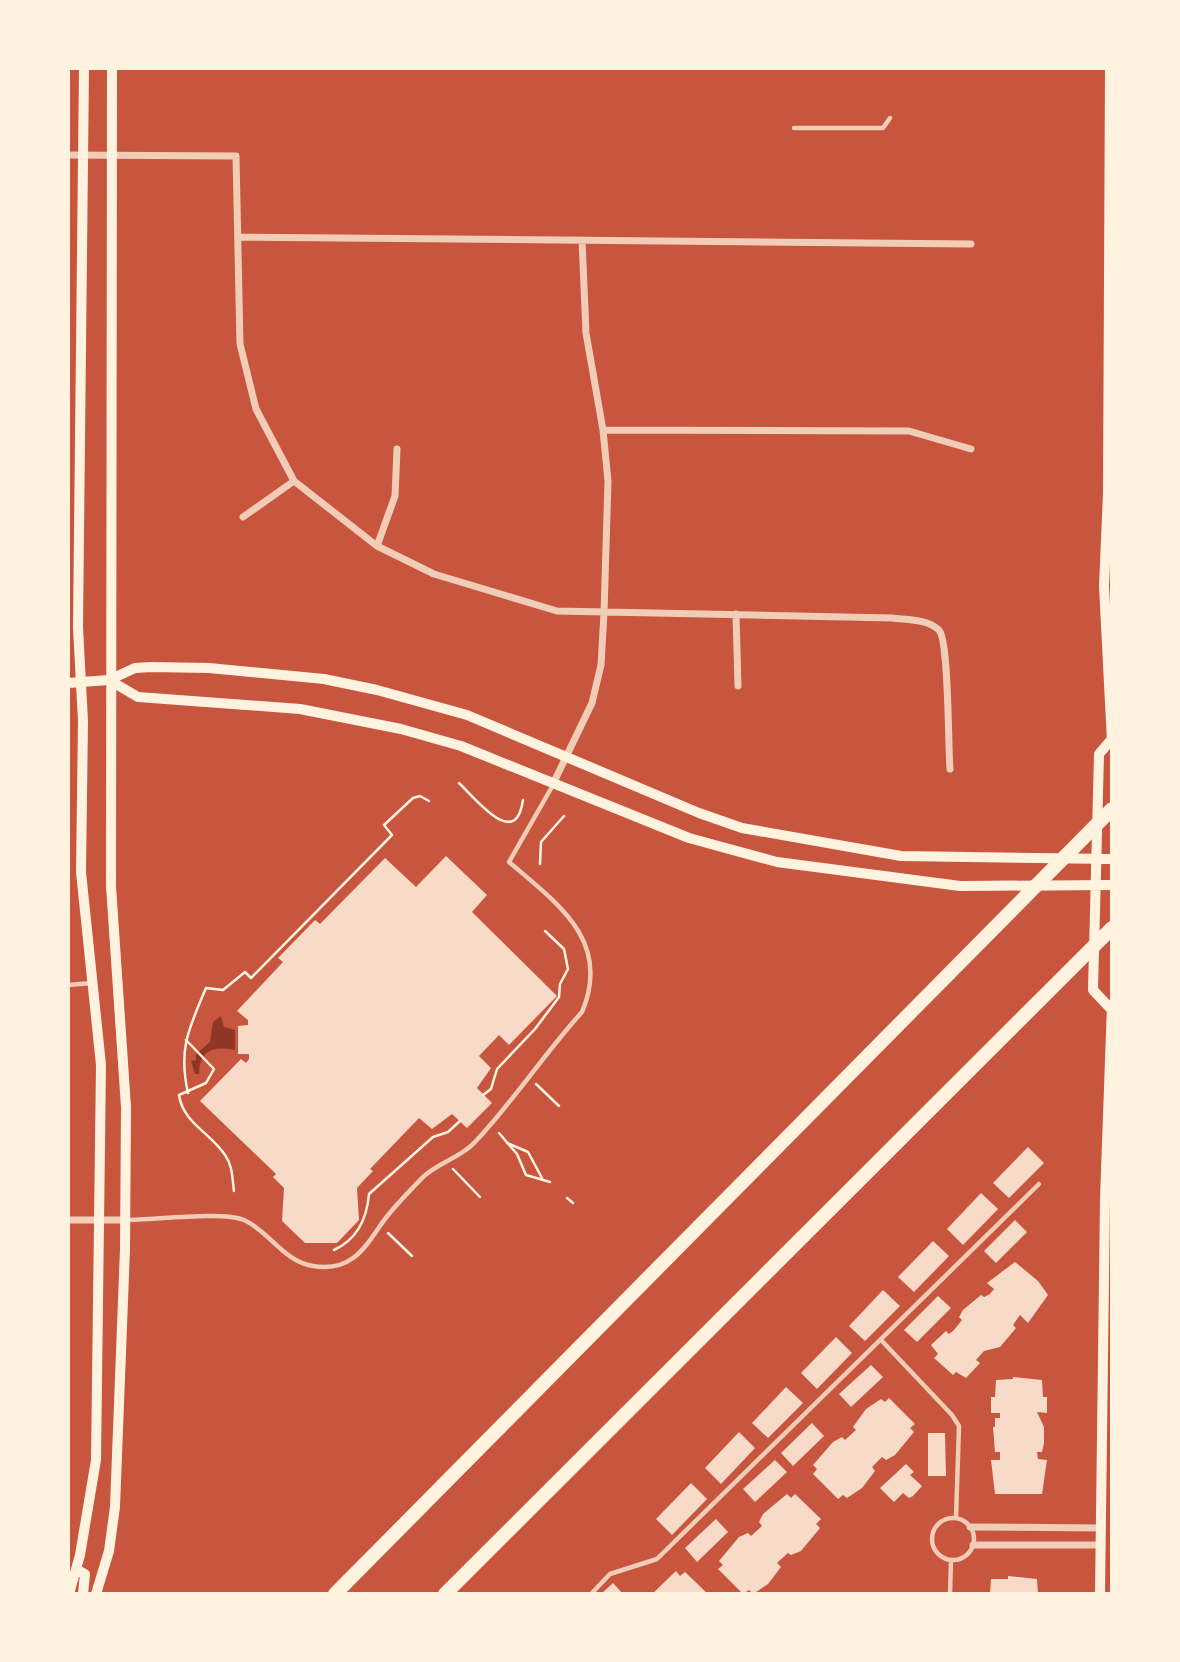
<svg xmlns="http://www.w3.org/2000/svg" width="1180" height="1662" viewBox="0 0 1180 1662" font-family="Barlow,sans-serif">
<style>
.water{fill:#8f3625}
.building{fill:#f7dbc8}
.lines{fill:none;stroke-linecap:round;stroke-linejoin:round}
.path{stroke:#fff3e0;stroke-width:2.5}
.service{stroke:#f1ccb7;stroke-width:4.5}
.minor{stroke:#f1ccb7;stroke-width:7}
.secondary{stroke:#fff3e0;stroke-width:10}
.motorway{stroke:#fff3e0;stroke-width:14}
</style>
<rect width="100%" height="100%" fill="#c8553d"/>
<path class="water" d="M221,1016L224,1027L235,1030V1050C214,1046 200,1049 199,1074H195L191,1061L196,1060V1054L210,1042L213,1022Z"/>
<path class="building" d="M446,856L487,895L472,912L557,996L509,1045L499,1035L479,1056L491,1068L477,1088L492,1103L467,1128L452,1114L432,1129L419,1118L370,1169L373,1171L357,1188L359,1220L337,1243H305L282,1221L284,1188L273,1177L276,1174L200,1101L241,1059L246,1063L249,1059V1054H238V1026L248,1025V1020L237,1011L283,962L278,958L315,920L320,924L385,858L416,887Z
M1028,1147L1044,1163L1009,1198L993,1183Z
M981,1193L998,1209L963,1245L947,1229Z
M1015,1220L1027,1232L996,1263L984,1251Z
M933,1241L949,1256L914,1292L898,1277Z
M1015,1262L1038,1281L1048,1295L1028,1323L1020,1315L1013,1325L1016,1328L1000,1347L984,1351L976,1360L980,1363L966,1378L956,1372L953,1375L934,1358L938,1354L931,1345L946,1331L949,1334L954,1330L962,1320L959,1317L963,1310L981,1295L984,1297L990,1294L994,1289L987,1283Z
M883,1290L900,1306L865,1341L849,1326Z
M938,1296L951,1308L917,1342L904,1330Z
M836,1337L852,1353L817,1389L801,1373Z
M871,1365L883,1377L851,1407L839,1394Z
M1013,1377L1042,1380L1043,1397H1047V1413L1037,1412L1044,1427V1443L1042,1452H1037L1038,1459L1047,1460L1042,1494H995L991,1460H1000V1452H995L993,1427H995V1418H1000V1413H991V1397H995L996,1380L1013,1379Z
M786,1387L803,1403L768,1438L752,1423Z
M889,1398L915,1424L910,1428L914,1432L895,1455L886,1460L882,1457L872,1467L875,1471L862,1488L847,1498L843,1495L838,1499L813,1474L817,1469L813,1465L833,1442L842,1437L845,1440L856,1430L853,1427L866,1409L881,1399L885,1402Z
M812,1423L824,1436L793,1466L781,1453Z
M739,1432L755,1448L721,1484L705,1468Z
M928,1433H945L946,1476H928Z
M775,1460L787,1472L755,1502L743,1489Z
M906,1464L914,1472L910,1475L922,1486L913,1496L909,1498L903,1493L894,1502L880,1488Z
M691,1483L707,1499L672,1535L656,1519Z
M787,1494L791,1498L795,1494L821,1519L816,1524L820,1528L801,1551L791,1555L788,1553L777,1563L781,1567L768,1584L753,1594L749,1590L743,1594L718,1569L723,1565L719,1561L739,1537L748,1533L751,1536L762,1526L759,1522L763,1514Z
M716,1519L728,1532L697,1562L685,1548Z
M676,1571L680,1576L685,1572L708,1594H652Z
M1008,1576L1037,1579L1038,1594H990L991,1579H1008Z
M613,1583L623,1594H601Z"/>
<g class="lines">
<path class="path" d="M459,783C476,799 516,851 523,800
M540,864L541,842L564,816
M186,1040L214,1069L206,1083L179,1095C183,1123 211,1133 225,1155C233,1166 232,1178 234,1191
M536,1084L559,1106
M188,1093C178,1049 189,1028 206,988L223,990L245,972L251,978L392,835L384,825L413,798L420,796L429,801
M483,1095L491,1089L497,1069L535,1029L559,997L560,984L568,969L564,949L545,931
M499,1133L517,1154L526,1175L550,1182
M507,1143L528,1152L542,1178
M453,1169L480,1197
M567,1198L573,1203
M388,1233L412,1256
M334,1250C358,1239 367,1218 369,1194L433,1137L448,1132L460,1121"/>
<path class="service" d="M794,128H883L890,118
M68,985L92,983
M127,1220C154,1220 223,1211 244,1220C269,1231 284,1262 313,1266C349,1272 363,1251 380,1226C391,1209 408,1193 422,1178C437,1163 460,1158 474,1143C513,1102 544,1054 582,1012C612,941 558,904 509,862L553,785
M882,1341L952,1415L959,1426L956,1518
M932 1539a21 21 0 1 1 42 0a21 21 0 1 1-42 0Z
M591,1594L610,1574L657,1559L1039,1184
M950,1594L951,1560"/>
<path class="minor" d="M68,155L236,156L240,344L256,409L294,481L377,546L434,574L557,611L892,618C908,620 927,619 939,630C949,640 948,747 950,769
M238,237L971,244
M603,430L909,431L971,449
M243,517L294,481
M377,546L395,496L397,449
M736,614L738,686
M553,784L592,703L601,665L604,613L608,481L603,430L586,333L582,240
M68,1220H125
M970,1527L1102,1528
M973,1545H1101"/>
<path class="secondary" d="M1110,68L1108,493L1104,586L1112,742
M109,680L138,697L300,709L401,729L461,746L689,838L777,862L960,886L1112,885
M68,683L109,680L135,668L151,667L209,668L324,679L377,690L467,715L699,813L742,828L901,856L1112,859
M1110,1008L1093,990L1099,754L1111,740
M76,1569L85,1574L83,1594
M69,1594L80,1555L96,1460L101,1065L81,872L83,721L78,627L84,68
M96,1594L109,1551L115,1507L125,1249L126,1107L111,886L112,68
M1100,1594L1105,1199L1112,1005"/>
<path class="motorway" d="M335,1594L1112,809
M445,1594L1112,928"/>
</g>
<rect width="1180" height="1662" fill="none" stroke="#fff3e0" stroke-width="140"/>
</svg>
